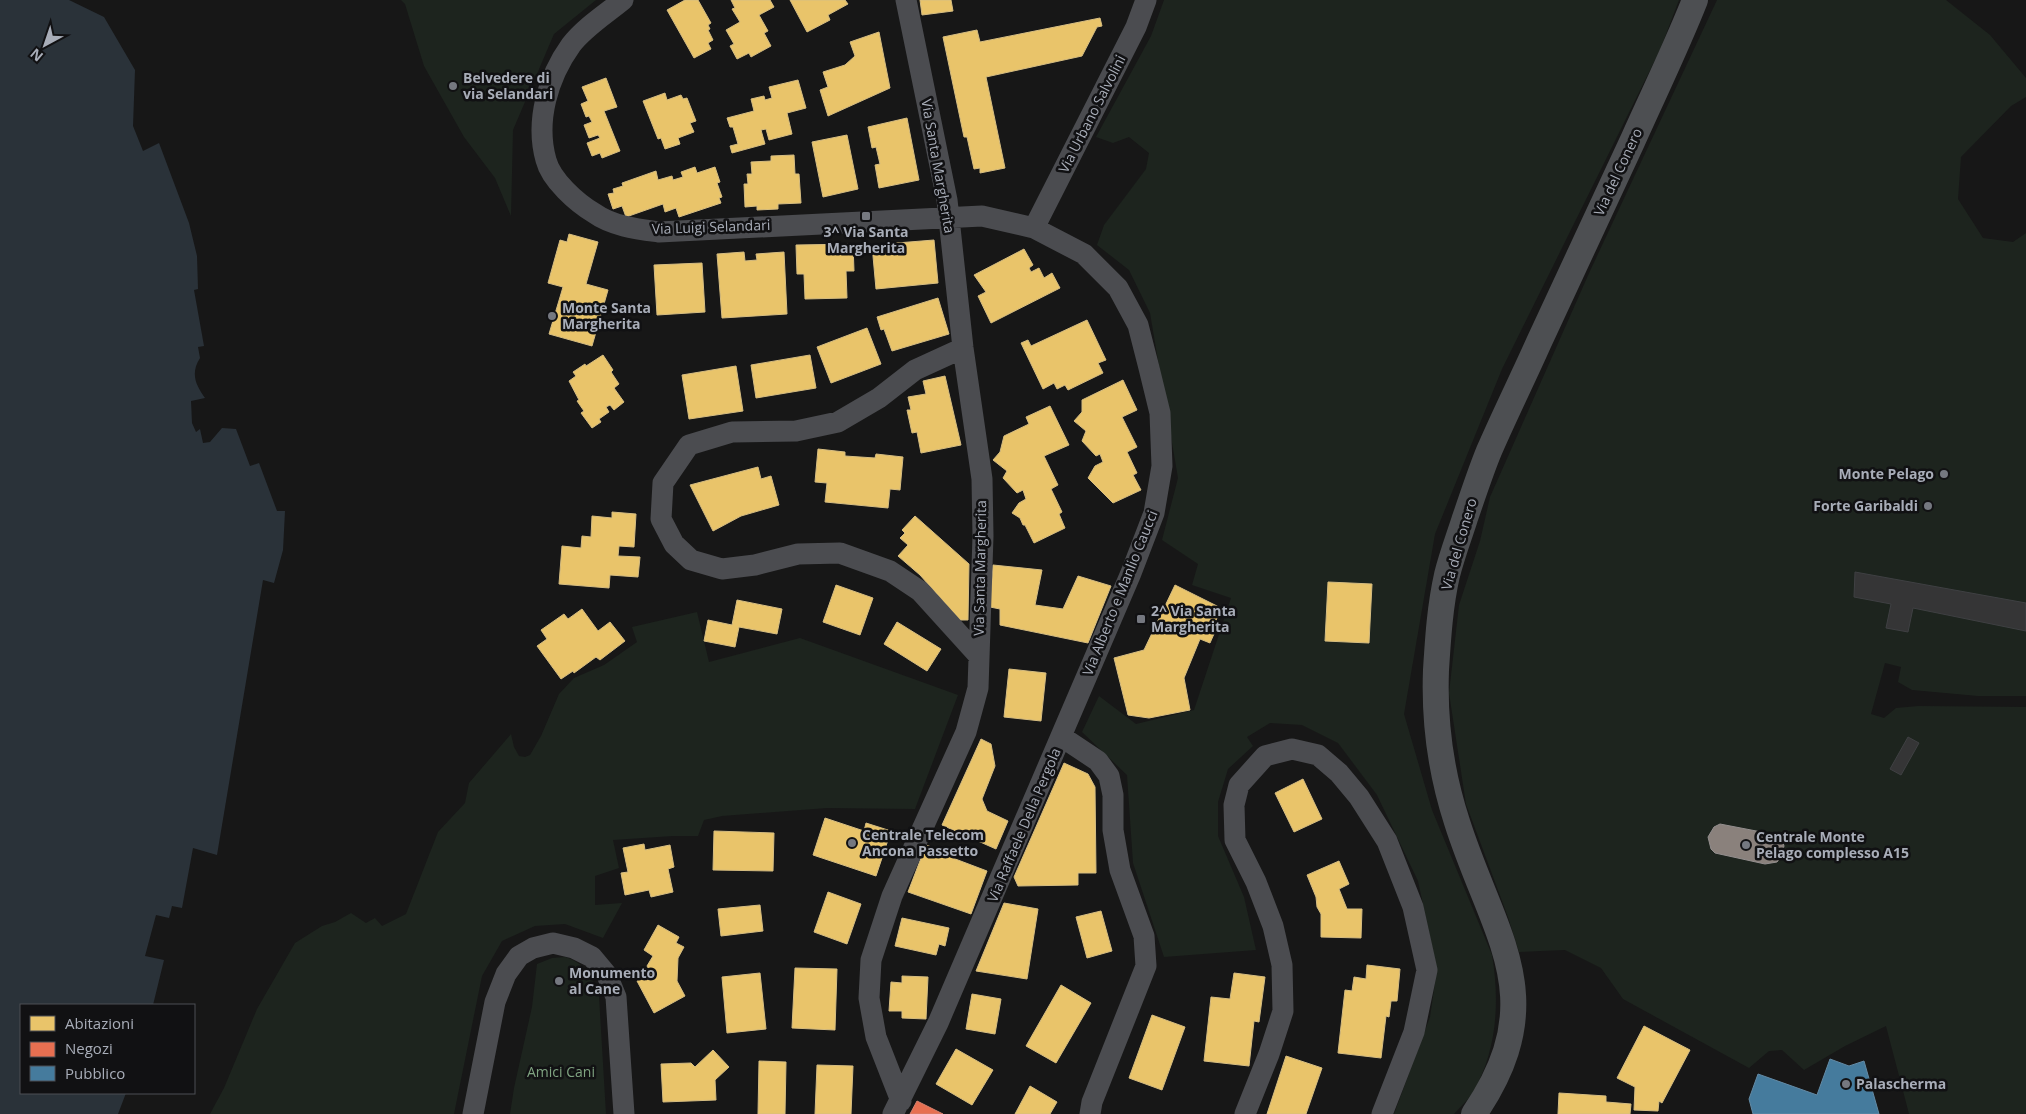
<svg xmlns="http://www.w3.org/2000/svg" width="2026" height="1114" viewBox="0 0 2026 1114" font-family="'Open Sans',sans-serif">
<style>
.green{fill:#1d241e}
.water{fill:#2a3239}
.homes{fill:#e9c46a;stroke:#d6bd81}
.shops{fill:#e76f51;stroke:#d48270}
.public{fill:#457b9d;stroke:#638aa5}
.industry{fill:#8a817c;stroke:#938e8e}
.building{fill:#353536;stroke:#3f4043}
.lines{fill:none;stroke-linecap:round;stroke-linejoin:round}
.minor{stroke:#4b4c50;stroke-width:21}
.major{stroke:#4d4f52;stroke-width:26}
.poi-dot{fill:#757880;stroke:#111113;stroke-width:2}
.labels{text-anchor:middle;stroke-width:5;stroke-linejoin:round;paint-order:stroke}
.poi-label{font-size:14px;font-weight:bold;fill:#a8adb8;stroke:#111113;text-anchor:start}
.street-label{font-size:14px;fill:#a8adb8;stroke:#111113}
.park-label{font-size:14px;fill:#7fa381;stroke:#111113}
</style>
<rect width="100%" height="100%" fill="#171717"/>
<path class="green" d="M401,0H596L554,34L513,130L511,216L495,178L464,137L424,66L405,4Z
M1164,0H1679L1660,50L1502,369L1435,534L1404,714L1432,810L1492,955C1500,1002 1497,1052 1472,1094C1467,1101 1460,1107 1454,1114H1394L1430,1017L1437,969L1418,881L1377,795L1338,743L1302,725L1270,723L1247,737L1253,746L1228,769L1218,802V836L1244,897L1256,950L1164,957L1133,863L1127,775L1082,732L1099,696L1136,724L1194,710L1231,598L1192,585L1198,564L1162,540L1178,478L1150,313L1129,270L1097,245L1104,225L1146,169L1149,153L1129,137L1113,143L1096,137L1151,36Z
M1717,0H1946L1990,35L2026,78V97L2011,106L1961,157L1958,199L1983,238L2013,242L2026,233V696H1978L1912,690L1898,682L1901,667L1885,663L1871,714L1884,718L1896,708L1919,706L2026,707V1114H1909L1886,1026L1845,1046L1804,1070L1782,1050L1769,1051L1749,1068L1623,999L1601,968L1565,950L1519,952L1508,917L1466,804L1449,693L1459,605L1480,541L1490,497L1590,271Z
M697,612L709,662L800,638L958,695L915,809L827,808L722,816L704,820L698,836H673L613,840L619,868L595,876V905L622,903L603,938L565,924L535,926L502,941L482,976L454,1114H210L224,1088L257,1009L295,943L322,926L335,922L351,913L366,923L375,918L382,926L406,914L438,832L465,803L469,783L511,734L514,747L519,756L525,757L530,755L541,736L559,694L574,678L604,665L637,642L632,627Z
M565,957C586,964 592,976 599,996L606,1114H510L514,1088L532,1007L537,964L552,958Z"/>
<path class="water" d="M0,0H69L104,17L135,70L133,126L143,151L159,143L189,223L197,256L198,289L194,290L204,346L198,347L200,358C190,374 196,385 205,398L191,401L192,423L196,432L200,429L203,443L210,442L222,428L236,429L250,466L259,463L277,511H285L283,550L274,583L263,580L217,855L193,848L182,908L172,906L169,918L156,915L145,956L164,960L153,1005H21V1093H126L118,1114H0Z"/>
<path class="homes" d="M685,0H698L711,23L708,25L710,29L708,30L713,40L708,43L711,49L694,58L667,10Z
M731,0H770L774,7L759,15L768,31L764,33L771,46L751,57L749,53L737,59L730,46L734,44L726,30L740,22L732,9L735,8Z
M790,0H845L848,4L828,15L830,20L807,32Z
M920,0H951L953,11L922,15Z
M1100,18L1102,26L1097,27L1082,56L986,77L1005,168L980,173V168L974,169L967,137H964L943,37L977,30L980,42Z
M879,32L890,88L828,116L820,90L828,87L823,72L845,65L855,56L850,42Z
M606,78L617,107L604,111L620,151L602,158L600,153L592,156L587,143L600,138L598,135L589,138L584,125L592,122L589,116L586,117L581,104L588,101L582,87Z
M798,80L806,108L787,113L792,134L769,140L766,129L761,130L765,144L732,153L730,146L738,144L733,127H730L727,118L754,111L751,99L764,96L765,100L772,98L769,87Z
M665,93L667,100L681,95L683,99L687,98L696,121L690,123L694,132L678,138L680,144L665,149L661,138L658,139L643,101Z
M907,118L919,180L879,188L875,165L880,164L876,147L872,148L868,127Z
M847,135L858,189L823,197L812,142Z
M794,155L795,174H799L801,203L778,204V209L757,210V206L745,207L744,184H748L747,174H752L751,162L771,161V156Z
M695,167L697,173L715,167L720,182L717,183L722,197L719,198L721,203L679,217L676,208L665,212L663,204L626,217L622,206L613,209L608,194L614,193L613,189L623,186L622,183L656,171L658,180L672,176L673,180L683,177L681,172Z
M569,234L598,242L586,284L608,290L592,346L549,334L563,287L548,283L560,240L567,242Z
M934,240L938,283L876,289L872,245Z
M853,244L854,271H846L847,298L805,299L804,274H797L796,245Z
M1024,249L1033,265L1029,268L1031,272L1039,268L1044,278L1052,273L1060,288L991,323L978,296L986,292L974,275Z
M744,252L745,261L757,260L756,254L784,252L787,314L722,318L717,254Z
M702,263L705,312L657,315L654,265Z
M938,298L949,334L892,351L884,329L881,330L877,317Z
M1087,320L1106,360L1098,363L1103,373L1068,390L1065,385L1057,389L1054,383L1043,389L1021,343L1028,340L1031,346Z
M867,328L881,364L831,383L817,347Z
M603,355L613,370L611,372L619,384L614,388L624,402L614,410L610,405L606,407L609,412L599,419L601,422L592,428L581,413L584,411L577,401L579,400L569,381L576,376L573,372L585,364L586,366Z
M810,355L816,388L756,398L751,365Z
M736,366L743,411L689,419L682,375Z
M945,376L961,445L921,453L917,432L912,433L907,410H911L908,397L926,394L923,381Z
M1123,380L1137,410L1122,417L1137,447L1127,452L1137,473L1133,475L1141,490L1113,503L1088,478L1095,466L1103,462L1100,454L1096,456L1082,441L1086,431L1074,421L1082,412V400Z
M1050,406L1069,445L1044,456L1058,485L1051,489L1062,512L1059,514L1065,528L1034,543L1025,525H1023L1020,518L1012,513L1019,503L1026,499L1023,490L1017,493L1003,478L1007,471L993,460L1000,452L1004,436L1029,424L1026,417Z
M818,449L845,452V456L875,458L876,454L903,457L900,490L890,489L888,508L825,502L827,483L815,482Z
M758,467L761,479L771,476L779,505L741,516L713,531L690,485Z
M612,512L636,514L634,547L619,546L618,556L640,557L638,577L610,575L609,588L559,584L562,546L581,548L582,536L591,537L592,516L612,518Z
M915,516L969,564L968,620H960L920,575L898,556L908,545L900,538L905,533L902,530Z
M993,565L1042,570L1035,605L1063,609L1078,576L1111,586L1088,643L1000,625V609L990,607Z
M1328,582L1372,584L1369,643L1325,641Z
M836,585L873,598L860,635L823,622Z
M1175,585L1221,608L1215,623L1217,627L1210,643L1200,639L1184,678L1190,710L1149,718L1128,715L1114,658L1144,650Z
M737,600L782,609L777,634L739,627L735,647L704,641L708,620L732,625Z
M582,609L598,631L610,622L625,641L600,660L596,657L574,673L573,671L561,679L537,646L547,639L541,630L564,614L568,619Z
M897,622L941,649L927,671L884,644Z
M1009,669L1046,673L1041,721L1004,717Z
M981,739L991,744L995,766L982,799L987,811L1008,821L996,849L942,825Z
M1064,763L1088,774L1095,787L1096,873H1078V885L1018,886L1014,877Z
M1303,779L1322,819L1294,832L1275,793Z
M825,818L864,831L866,823L891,831L876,876L813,855Z
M714,831L774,833L773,871L713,870Z
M644,844L645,850L670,845L674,867L668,869L673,892L651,897L649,890L625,895L621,873L628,872L623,848Z
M926,845L951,854L950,857L987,871L971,914L908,892Z
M1339,861L1349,884L1339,889L1347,909H1362L1361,938L1321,937V914L1317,907L1316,897L1307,875Z
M828,892L861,904L847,944L814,932Z
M1004,903L1038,909L1027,979L976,971Z
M760,905L763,931L721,936L718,909Z
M1101,911L1112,951L1087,958L1076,917Z
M902,918L949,928L945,946L939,944L936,955L895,946Z
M658,925L679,937L676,943L684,947L678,958L677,981L685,996L654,1013L637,981L651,973L647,966L653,956L644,950Z
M1367,965L1400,969L1397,1001H1391L1389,1017L1386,1016L1381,1058L1338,1053L1345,990L1352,991L1354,977L1366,979Z
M795,968L837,969L835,1030L792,1028Z
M760,973L766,1029L727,1033L722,977Z
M1234,973L1265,977L1259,1022L1254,1021L1249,1066L1204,1061L1211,997L1230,999Z
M902,976L928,977L926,1019L902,1018V1011H889L891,982L902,983Z
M1061,985L1091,1003L1056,1063L1026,1046Z
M972,994L1001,999L995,1034L966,1029Z
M1152,1015L1185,1027L1162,1090L1129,1078Z
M1644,1026L1690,1050L1662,1103L1659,1101L1658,1111L1634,1110L1635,1087L1617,1078Z
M956,1049L993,1070L972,1105L936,1084Z
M713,1050L729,1067L715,1080L716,1100L663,1102L661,1064L691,1063L695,1067Z
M1286,1056L1322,1068L1306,1114H1267Z
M759,1061L786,1062L785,1114H758Z
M817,1065L853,1066L851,1114H815Z
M1030,1086L1057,1102L1050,1114H1015Z
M1559,1093L1606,1096V1102L1631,1104L1630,1114H1558Z"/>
<path class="shops" d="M917,1101L943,1114H910Z"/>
<path class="public" d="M1830,1059L1849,1066L1864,1061L1879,1114H1753L1749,1099L1758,1074L1817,1095Z"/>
<path class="industry" d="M1720,824L1777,835L1782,839L1784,846L1781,857L1777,862L1765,864L1715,853L1711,849L1708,837L1714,827Z"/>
<path class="building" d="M1855,572L2026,603V631L1913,608L1908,632L1886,628L1891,604L1854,597Z
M1908,737L1919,743L1901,775L1890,769Z"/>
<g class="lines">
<path class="minor" d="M623,0C606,14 585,27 571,45C548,77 535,121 546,160C551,180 577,203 594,213C612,226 637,229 659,232L982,216L1034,228L1084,254L1118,288L1138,325L1149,368L1160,413L1162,466L1154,513L1131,573L938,1023L893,1114
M1034,228L1136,27L1146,0
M963,348L915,370L879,398L838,422L796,431L732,432L689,445L663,483L661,519L674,544L691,560L722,569L755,565L798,554L840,553L890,571L920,591L978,655
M1062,737L1098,761L1109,776L1113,795V830L1120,870L1144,936L1146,966L1092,1102L1090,1114
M901,1101L876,1037L869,998L871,960L892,896L966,732L978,688L983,536L982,479L963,348L947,200L906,0
M473,1114L495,1002L506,974L519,956L533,948L553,943L574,948L592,957L607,975L616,997L624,1114
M1245,1114L1269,1054L1283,1011L1282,965L1273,926L1256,882L1235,840L1234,805L1239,785L1265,756L1292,749L1318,755L1339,773L1359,797L1387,841L1413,907L1427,970L1414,1032L1382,1114"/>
<path class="major" d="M1474,1114C1554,997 1493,936 1457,822C1441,773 1434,722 1436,670C1438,638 1440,606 1447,575C1452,555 1459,537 1465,518C1473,495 1480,473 1489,451C1505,414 1523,378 1539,342C1570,275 1601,209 1632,142C1653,95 1676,48 1695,0"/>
</g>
<g class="poi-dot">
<circle cx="453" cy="86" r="5"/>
<rect x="861" y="211" width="10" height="10" rx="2.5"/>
<circle cx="552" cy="316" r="5"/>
<circle cx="1944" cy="474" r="5"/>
<circle cx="1928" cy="506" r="5"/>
<rect x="1136" y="614" width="10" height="10" rx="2.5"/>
<circle cx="852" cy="843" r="5"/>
<circle cx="1746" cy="845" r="5"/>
<circle cx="559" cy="981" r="5"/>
<circle cx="1846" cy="1084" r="5"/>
</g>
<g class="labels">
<g class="poi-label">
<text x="463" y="83">Belvedere di<tspan x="463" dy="16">via Selandari</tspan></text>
<text x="866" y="237" text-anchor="middle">3^ Via Santa<tspan x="866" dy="16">Margherita</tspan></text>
<text x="562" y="313">Monte Santa<tspan x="562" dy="16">Margherita</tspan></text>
<text x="1934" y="479" text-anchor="end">Monte Pelago</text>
<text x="1918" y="511" text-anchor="end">Forte Garibaldi</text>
<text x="1151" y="616">2^ Via Santa<tspan x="1151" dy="16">Margherita</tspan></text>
<text x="862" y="840">Centrale Telecom<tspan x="862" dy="16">Ancona Passetto</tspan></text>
<text x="1756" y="842">Centrale Monte<tspan x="1756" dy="16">Pelago complesso A15</tspan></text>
<text x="569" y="978">Monumento<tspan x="569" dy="16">al Cane</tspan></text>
<text x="1856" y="1089">Palascherma</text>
</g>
<g class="street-label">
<text transform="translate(1092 114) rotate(-63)" y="5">Via Urbano Salvolini</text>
<text transform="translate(938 166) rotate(80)" y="5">Via Santa Margherita</text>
<text transform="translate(1618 172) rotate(-65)" y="5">Via del Conero</text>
<text transform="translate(711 227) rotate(-2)" y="5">Via Luigi Selandari</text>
<text transform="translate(1459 544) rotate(-74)" y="5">Via del Conero</text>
<text transform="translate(980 568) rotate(-89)" y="5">Via Santa Margherita</text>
<text transform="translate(1120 593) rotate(-68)" y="5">Via Alberto e Manlio Caucci</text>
<text transform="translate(1024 825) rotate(-67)" y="5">Via Raffaele Della Pergola</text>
</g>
<g class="park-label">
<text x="561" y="1077">Amici Cani</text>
</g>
</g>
<rect x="20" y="1004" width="175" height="90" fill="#111113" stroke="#4d4f55"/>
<rect x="30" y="1016" width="25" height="15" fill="#e9c46a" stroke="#4d4f55"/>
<text x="65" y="1029" font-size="15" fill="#a8adb8">Abitazioni</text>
<rect x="30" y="1042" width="25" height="15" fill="#e76f51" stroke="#4d4f55"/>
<text x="65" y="1054" font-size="15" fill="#a8adb8">Negozi</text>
<rect x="30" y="1066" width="25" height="15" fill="#457b9d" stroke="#4d4f55"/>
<text x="65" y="1079" font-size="15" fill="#a8adb8">Pubblico</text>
<g transform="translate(45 45) rotate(220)" stroke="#111113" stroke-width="4" paint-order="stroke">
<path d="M0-4L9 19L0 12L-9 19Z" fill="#a8adb8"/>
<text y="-8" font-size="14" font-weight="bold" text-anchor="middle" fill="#a8adb8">N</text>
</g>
</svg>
